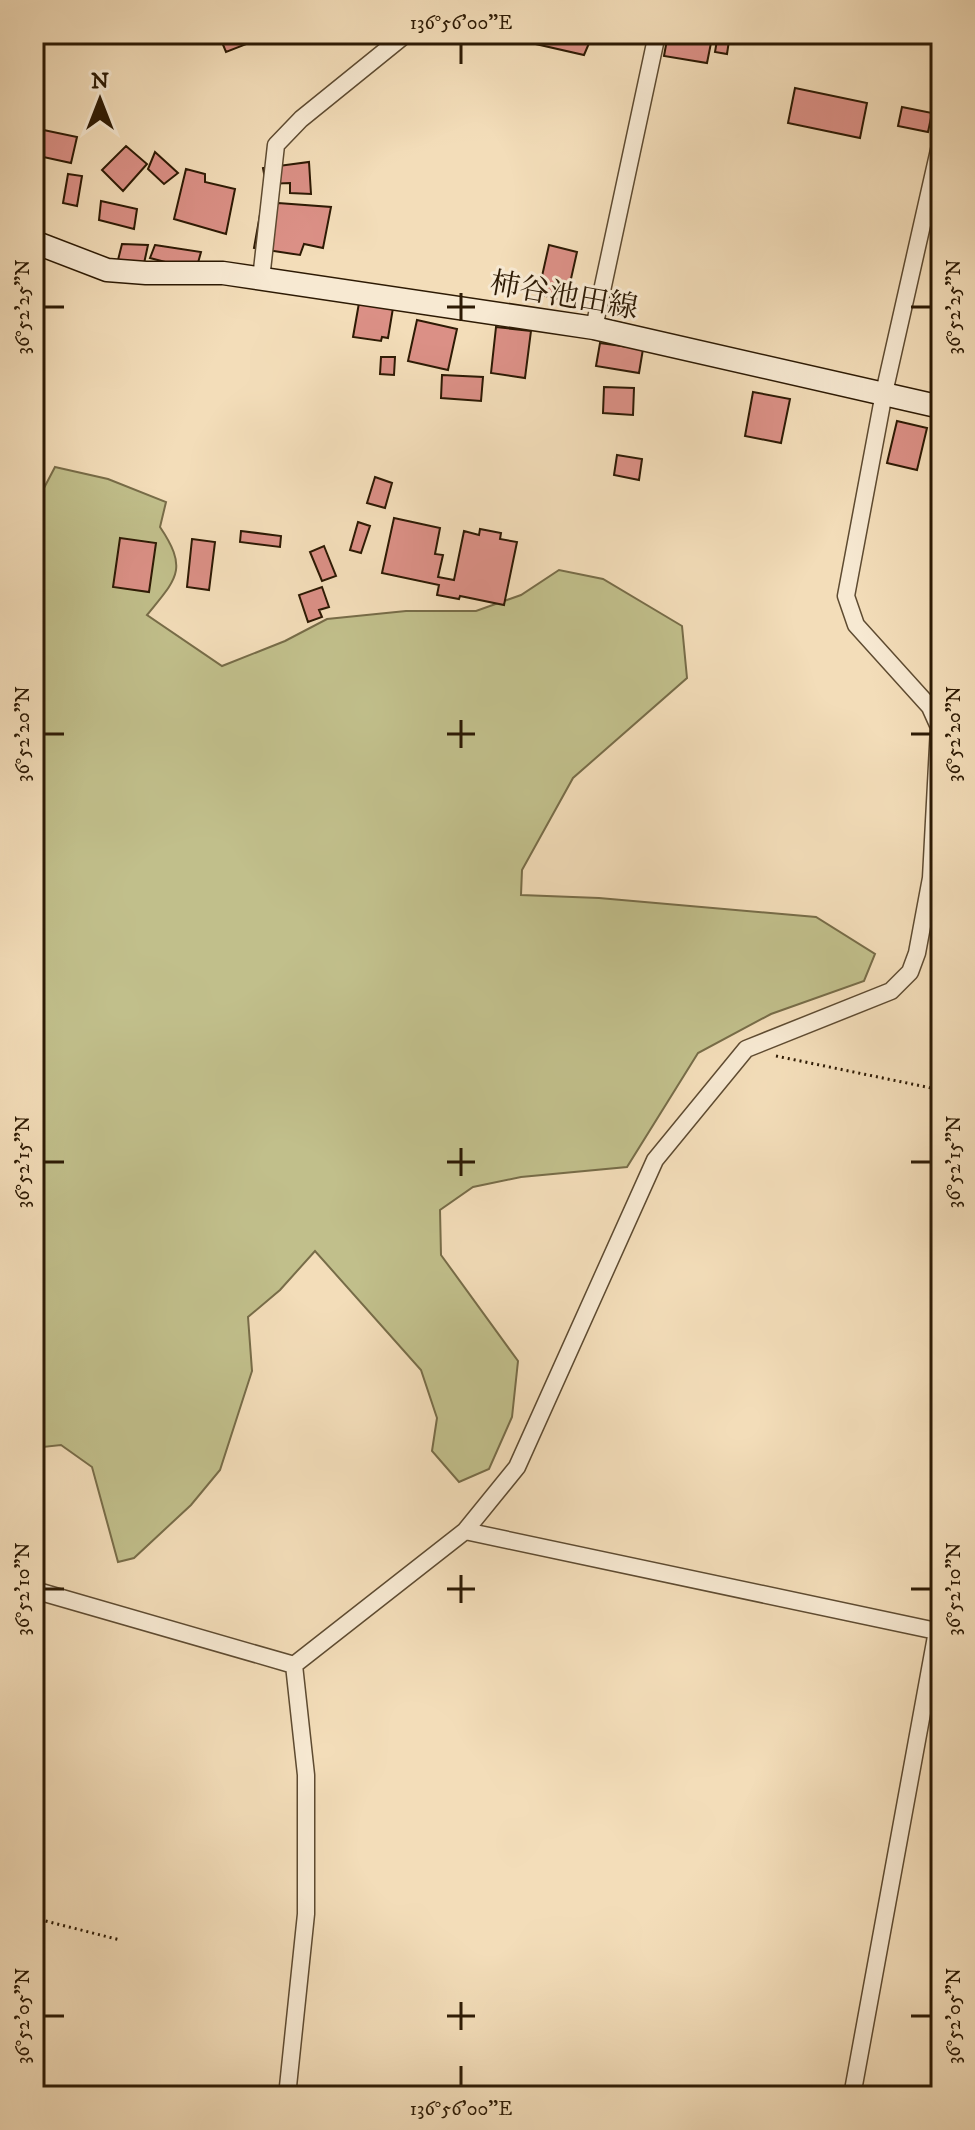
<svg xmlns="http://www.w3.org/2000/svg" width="975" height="2130" viewBox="0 0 975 2130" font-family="'IM FELL DW Pica','Noto Serif JP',serif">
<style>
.green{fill:#c1bf8b;stroke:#776c48;stroke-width:2}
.building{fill:#db9086;stroke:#2d1a04;stroke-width:2}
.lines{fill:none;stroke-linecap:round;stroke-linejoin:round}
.street-casing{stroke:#5e4b31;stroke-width:19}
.secondary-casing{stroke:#2d1a04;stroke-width:25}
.path{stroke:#2d1a04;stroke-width:3;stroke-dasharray:2 4;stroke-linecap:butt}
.street{stroke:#f7e9d2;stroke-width:16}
.secondary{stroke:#f7e9d2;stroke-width:22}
.ticks{fill:none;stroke:#2d1a04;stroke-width:3}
.labels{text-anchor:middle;stroke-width:6;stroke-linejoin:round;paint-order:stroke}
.street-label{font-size:30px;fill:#2d1a04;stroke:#f7e9d2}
.neatline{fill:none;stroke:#2d1a04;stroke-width:3}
.ticks-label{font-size:20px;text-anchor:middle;fill:#2d1a04}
</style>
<rect width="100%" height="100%" fill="#f3ddb9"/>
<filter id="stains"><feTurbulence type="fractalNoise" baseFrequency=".0025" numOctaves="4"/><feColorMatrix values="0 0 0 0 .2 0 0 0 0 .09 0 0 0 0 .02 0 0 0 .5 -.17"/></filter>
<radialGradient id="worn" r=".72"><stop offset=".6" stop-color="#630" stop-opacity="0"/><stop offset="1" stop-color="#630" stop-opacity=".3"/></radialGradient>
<path class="green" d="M55,467L108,479L166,502L160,527C189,570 176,579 147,615L222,666L285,641L327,619L406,611H476L521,595L559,570L603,579L682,626L687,678L573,778L522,870L521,895L599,898L816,917L875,954L864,981L771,1014L698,1053L627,1167L521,1177L473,1187L440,1210L441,1255L518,1361L512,1417L489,1469L459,1482L432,1451L437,1418L421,1370L315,1251L280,1290L248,1317L252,1371L220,1470L191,1505L134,1558L118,1562L92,1467L61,1445L34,1448V507Z"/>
<path class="building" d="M222,34H272L226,52L219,35Z
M532,34H593L584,55L527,42Z
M668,34L712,38L707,63L664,56Z
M718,34H730L727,54L715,52Z
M795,88L867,103L860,138L788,123Z
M902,107L932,113L928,132L898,126Z
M34,128L77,137L71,163L34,155Z
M126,146L147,164L123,191L102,170Z
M155,152L178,173L164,184L148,169Z
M309,162L311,194L290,193V183L266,184L263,168Z
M186,169L205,174V182L235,189L226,234L174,219Z
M68,174L82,176L77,206L63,203Z
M101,201L137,209L134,229L99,220Z
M278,203L331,207L323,248L304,244L300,255L254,248L261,209L273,211Z
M122,244L148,245L143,268L117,264Z
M155,245L201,252L196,270L150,258Z
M549,245L577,252L566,301L538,294Z
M359,303L393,308L388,338L382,337L381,341L353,337Z
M417,320L457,329L448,370L408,361Z
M496,327L531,331L525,378L491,373Z
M600,343L643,349L639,373L596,366Z
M381,357H395L394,375L380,374Z
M442,375L483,377L481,401L441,398Z
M604,387L634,388L633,415L603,413Z
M34,389L40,391L34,416Z
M753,392L790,399L781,443L745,436Z
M897,421L927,428L917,470L887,463Z
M617,455L642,459L639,480L614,475Z
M375,477L392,483L385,508L367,503Z
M394,518L440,528L435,554L443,555L438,577L454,580L464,531L479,535L480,529L501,533L500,539L517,542L504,605L460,596L459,599L437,595L439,585L382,573Z
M358,522L370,526L361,553L350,550Z
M241,531L281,536L280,547L240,542Z
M120,538L156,543L149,592L113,587Z
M192,539L215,542L209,590L187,587Z
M324,546L336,576L322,581L310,552Z
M322,587L329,607L319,610L322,617L308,622L299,595Z"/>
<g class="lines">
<defs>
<path id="street" d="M261,279L276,145L301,119L406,34
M594,328L657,34
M465,1531L941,1632
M34,1590L294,1665
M294,1665L465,1531L517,1467L655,1160L746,1049L891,991L910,972L917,953L931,878L939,727L930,707L856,625L846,596L884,393L941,141
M287,2096L306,1914V1775L294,1665
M852,2096L937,1631"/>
<path id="secondary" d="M34,242L107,270L146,273H223L594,328L941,407"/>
</defs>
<use href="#street" class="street-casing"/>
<use href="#secondary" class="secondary-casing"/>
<path class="path" d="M776,1056L941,1090
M34,1918L120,1940"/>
<use href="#street" class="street"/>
<use href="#secondary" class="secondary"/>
</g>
<path class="ticks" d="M461,44V64M461,293V321M44,307H64M447,307H475M911,307H931M461,720V748M44,734H64M447,734H475M911,734H931M461,1148V1176M44,1162H64M447,1162H475M911,1162H931M461,1575V1603M44,1589H64M447,1589H475M911,1589H931M461,2002V2030M44,2016H64M447,2016H475M911,2016H931M461,2066V2086"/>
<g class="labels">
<g class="street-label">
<text transform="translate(564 295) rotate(10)" y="10">柿谷池田線</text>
</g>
</g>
<rect width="975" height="2130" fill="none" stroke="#f3ddb9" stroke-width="88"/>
<g transform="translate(100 100)" stroke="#f7e9d2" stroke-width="6" paint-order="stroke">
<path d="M0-6L14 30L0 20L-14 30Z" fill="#2d1a04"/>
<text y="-12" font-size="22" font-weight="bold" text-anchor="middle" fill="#2d1a04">N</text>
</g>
<rect x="44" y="44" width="887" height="2042" class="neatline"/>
<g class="ticks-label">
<text x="461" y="29">136°56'00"E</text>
<text transform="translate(22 307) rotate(-90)" y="7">36°52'25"N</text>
<text transform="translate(953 307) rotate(-90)" y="7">36°52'25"N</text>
<text transform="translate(22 734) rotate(-90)" y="7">36°52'20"N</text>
<text transform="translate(953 734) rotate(-90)" y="7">36°52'20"N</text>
<text transform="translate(22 1162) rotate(-90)" y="7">36°52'15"N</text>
<text transform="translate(953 1162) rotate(-90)" y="7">36°52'15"N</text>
<text transform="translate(22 1589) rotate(-90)" y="7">36°52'10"N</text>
<text transform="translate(953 1589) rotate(-90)" y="7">36°52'10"N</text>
<text transform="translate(22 2016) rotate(-90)" y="7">36°52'05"N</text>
<text transform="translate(953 2016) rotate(-90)" y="7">36°52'05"N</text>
<text x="461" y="2115">136°56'00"E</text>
</g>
<rect width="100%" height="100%" filter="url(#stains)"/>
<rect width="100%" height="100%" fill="url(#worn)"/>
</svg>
